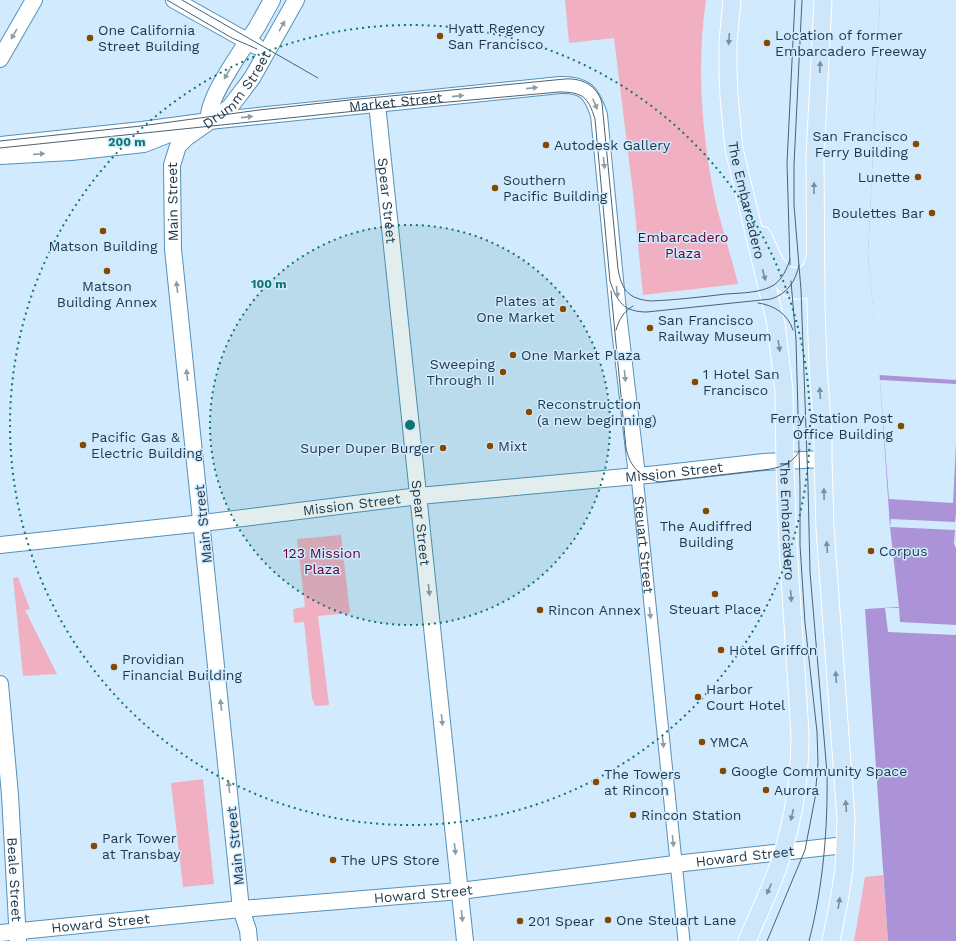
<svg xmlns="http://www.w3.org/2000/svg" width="956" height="941" viewBox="0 0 956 941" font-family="'Work Sans',sans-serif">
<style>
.green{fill:#f1b0c2}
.water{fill:#ac93d8}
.pier{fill:#d2eafd}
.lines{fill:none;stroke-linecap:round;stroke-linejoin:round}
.street-casing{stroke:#5591bb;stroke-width:13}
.secondary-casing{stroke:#5591bb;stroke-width:18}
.primary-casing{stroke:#fff;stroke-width:19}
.street{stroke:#fff;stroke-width:11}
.secondary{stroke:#fff;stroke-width:16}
.primary{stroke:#cde6fa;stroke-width:17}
.tram{stroke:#496275;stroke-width:1}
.oneway{fill:#8e9ca4}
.oneway2{fill:#768fa2}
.ring{fill:none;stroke:#0f766e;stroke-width:2;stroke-dasharray:2 4}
.poi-dot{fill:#844800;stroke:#d2eafd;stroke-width:1.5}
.labels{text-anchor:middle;stroke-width:3;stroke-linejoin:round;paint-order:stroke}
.poi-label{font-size:14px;fill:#1e384a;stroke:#d2eafd;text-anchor:start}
.street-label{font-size:14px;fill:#1e384a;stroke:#d2eafd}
.park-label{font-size:14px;fill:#62002f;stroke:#d2eafd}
.centre{fill:#0f766e;stroke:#d2eafd;stroke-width:2}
.ring-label{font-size:12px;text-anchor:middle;font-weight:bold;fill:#0f766e;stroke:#d2eafd;stroke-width:3;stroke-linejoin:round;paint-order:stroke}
</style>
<rect width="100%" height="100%" fill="#d2eafd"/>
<path class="green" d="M565,0H706C697,62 701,123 712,184C718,217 730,251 738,284L643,295L633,193L614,38L569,43Z
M341,535L350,613L318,616L329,705L315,706L312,698L304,622L294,623L293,609L305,607L297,539Z
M18,577L30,609L25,610L57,674L23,676L13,578Z
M203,779L214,884L183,887L171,783Z
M883,875L888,941H854L865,877Z"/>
<path class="water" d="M880,0H956V941H888L865,609L899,607L890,527L880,380L868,255Z"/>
<path class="pier" d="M880,0H956V380L879,375L868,255Z
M880,380L956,384V443L953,503L889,499Z
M956,513V549L954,543L955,530L890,527L891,519L955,522Z
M885,608H899L900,622L956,625V635L888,632Z"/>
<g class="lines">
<defs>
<g id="street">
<path id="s1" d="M637,476L684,941"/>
</g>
<g id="secondary">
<path d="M174,0L256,46"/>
<path d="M0,59L34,0"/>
<path id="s2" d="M377,104L465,941"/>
<path d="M209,121C205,100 245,46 257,27C262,18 267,9 272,0"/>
<path id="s3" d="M0,145L142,130L209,121L560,85C585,84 592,93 599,115L619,321L637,476"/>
<path d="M0,156L71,152L144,144L177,131"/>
<path id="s4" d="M0,545L203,523L419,496L658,474L764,462L823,459"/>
<path id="s5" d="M0,684L10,795L18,941"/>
<path id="s6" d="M0,933L241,909L460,891L675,864L845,845"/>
<path id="s7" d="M249,941L248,930L241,909L173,249L172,165L178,146L186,138L230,107L240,94L252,78L296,0"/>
</g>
<g id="primary">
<path id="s8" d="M732,0L728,42V72L729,96L734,149L776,324L784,390L785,465L788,547L800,734C800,774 795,813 783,852C774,883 759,912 747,941"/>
<path d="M823,0L815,157L816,305L818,367L823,434V459L825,528L846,819L844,869L839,901L831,941"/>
<path d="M762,235C766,243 770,252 774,260C784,287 785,294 816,288"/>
<path d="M776,264C784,275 800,284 811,269C813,266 814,261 815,257"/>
</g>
</defs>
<use href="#street" class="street-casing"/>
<use href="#secondary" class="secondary-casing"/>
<use href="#primary" class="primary-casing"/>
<use href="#street" class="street"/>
<use href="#secondary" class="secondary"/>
<use href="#primary" class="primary"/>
<path class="tram" d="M167,0L232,38L257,49
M182,0L318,78
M802,0L794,165V205L801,290L808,485L810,572L827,773C828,828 823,888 809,941
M0,141L141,126L259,110L349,100L565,79C582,78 597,85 602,103L618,269C622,291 629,299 651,301C676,300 701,297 726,294C741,293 761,293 774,285C783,278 787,269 790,259
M0,148L404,106L559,92C583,92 588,97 595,119L610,281C617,302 624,312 647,312L771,299C787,294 796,281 799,265
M790,265L787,163L795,0
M611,291L626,448C630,467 640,477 659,482L763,470C779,468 792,465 800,450
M758,303C774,305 788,314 793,330
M616,330C619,320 623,312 633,306
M767,941L805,850L815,798L818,763L817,732L805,623L800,545V486L796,340L791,281"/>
</g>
<defs><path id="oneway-solid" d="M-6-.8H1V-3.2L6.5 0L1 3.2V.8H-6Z"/></defs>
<g class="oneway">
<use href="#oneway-solid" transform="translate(282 26) rotate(-61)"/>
<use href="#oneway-solid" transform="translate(14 34) rotate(120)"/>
<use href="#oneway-solid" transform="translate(227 74) rotate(120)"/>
<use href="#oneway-solid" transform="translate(532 88) rotate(-6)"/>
<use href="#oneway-solid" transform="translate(458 96) rotate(-6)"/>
<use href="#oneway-solid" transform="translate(595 104) rotate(67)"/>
<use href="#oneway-solid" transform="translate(247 117) rotate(-6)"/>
<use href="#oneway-solid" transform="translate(39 154) rotate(-4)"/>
<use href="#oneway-solid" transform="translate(604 163) rotate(84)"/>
<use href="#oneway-solid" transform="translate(177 287) rotate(-96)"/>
<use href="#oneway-solid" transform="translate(617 292) rotate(85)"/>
<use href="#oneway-solid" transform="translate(187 375) rotate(-96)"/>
<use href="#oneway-solid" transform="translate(625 376) rotate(84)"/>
<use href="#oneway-solid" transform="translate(429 590) rotate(84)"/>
<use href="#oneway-solid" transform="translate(650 613) rotate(84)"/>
<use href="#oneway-solid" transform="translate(221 705) rotate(-96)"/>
<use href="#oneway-solid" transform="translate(442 720) rotate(84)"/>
<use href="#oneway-solid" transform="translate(663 742) rotate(84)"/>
<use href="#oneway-solid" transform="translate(229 787) rotate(-96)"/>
<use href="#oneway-solid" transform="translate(673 841) rotate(84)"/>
<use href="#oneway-solid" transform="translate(455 849) rotate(84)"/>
<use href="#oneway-solid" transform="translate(462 916) rotate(84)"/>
</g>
<g class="oneway2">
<use href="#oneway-solid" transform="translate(729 39) rotate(94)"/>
<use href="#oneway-solid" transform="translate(820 67) rotate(-87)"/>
<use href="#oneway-solid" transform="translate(814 188) rotate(-89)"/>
<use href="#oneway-solid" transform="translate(764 275) rotate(75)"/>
<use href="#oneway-solid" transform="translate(779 346) rotate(81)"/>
<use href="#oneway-solid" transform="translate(820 393) rotate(-94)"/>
<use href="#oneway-solid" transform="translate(824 494) rotate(-91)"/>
<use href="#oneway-solid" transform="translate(827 547) rotate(-94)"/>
<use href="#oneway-solid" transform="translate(791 596) rotate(86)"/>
<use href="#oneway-solid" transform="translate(836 677) rotate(-94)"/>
<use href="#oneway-solid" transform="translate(846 806) rotate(-94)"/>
<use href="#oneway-solid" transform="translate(792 815) rotate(103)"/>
<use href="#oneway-solid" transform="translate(769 889) rotate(113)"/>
<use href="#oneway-solid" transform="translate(839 903) rotate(-81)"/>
</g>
<circle cx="410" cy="425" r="200" fill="#0f766e" fill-opacity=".12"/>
<g class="ring">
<circle cx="410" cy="425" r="200"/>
<circle cx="410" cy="425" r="400"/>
</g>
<g class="poi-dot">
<circle cx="440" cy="36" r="4"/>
<circle cx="90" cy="38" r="4"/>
<circle cx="767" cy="43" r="4"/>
<circle cx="916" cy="144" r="4"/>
<circle cx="546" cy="145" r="4"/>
<circle cx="918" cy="177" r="4"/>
<circle cx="495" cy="188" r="4"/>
<circle cx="932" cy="213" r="4"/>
<circle cx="103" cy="231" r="4"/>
<circle cx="107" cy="271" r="4"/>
<circle cx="563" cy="309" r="4"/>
<circle cx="650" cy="328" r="4"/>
<circle cx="513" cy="355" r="4"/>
<circle cx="503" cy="372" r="4"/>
<circle cx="695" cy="382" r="4"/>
<circle cx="529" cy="412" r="4"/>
<circle cx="901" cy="426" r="4"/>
<circle cx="83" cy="445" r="4"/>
<circle cx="490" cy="446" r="4"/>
<circle cx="443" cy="448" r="4"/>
<circle cx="706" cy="511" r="4"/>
<circle cx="871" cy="551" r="4"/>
<circle cx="715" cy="594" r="4"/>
<circle cx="540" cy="610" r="4"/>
<circle cx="721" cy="650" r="4"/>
<circle cx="114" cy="667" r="4"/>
<circle cx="698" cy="697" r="4"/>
<circle cx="702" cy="742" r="4"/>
<circle cx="723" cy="771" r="4"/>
<circle cx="596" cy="782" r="4"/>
<circle cx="766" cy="790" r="4"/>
<circle cx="633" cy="815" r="4"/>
<circle cx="94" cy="846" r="4"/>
<circle cx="333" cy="860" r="4"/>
<circle cx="608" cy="920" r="4"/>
<circle cx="520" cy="921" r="4"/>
</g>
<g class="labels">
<g class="poi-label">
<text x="448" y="33">Hyatt Regency<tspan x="448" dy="16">San Francisco</tspan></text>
<text x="98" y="35">One California<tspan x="98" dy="16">Street Building</tspan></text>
<text x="775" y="40">Location of former<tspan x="775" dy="16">Embarcadero Freeway</tspan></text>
<text x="908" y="141" text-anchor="end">San Francisco<tspan x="908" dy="16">Ferry Building</tspan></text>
<text x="554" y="150">Autodesk Gallery</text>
<text x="910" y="182" text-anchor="end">Lunette</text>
<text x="503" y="185">Southern<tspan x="503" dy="16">Pacific Building</tspan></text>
<text x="924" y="218" text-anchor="end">Boulettes Bar</text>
<text x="103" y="251" text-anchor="middle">Matson Building</text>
<text x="107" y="291" text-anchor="middle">Matson<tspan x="107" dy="16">Building Annex</tspan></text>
<text x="555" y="306" text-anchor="end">Plates at<tspan x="555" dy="16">One Market</tspan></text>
<text x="658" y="325">San Francisco<tspan x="658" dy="16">Railway Museum</tspan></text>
<text x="521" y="360">One Market Plaza</text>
<text x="495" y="369" text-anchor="end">Sweeping<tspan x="495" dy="16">Through II</tspan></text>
<text x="703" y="379">1 Hotel San<tspan x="703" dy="16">Francisco</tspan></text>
<text x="537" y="409">Reconstruction<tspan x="537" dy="16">(a new beginning)</tspan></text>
<text x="893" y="423" text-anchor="end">Ferry Station Post<tspan x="893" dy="16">Office Building</tspan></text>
<text x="91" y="442">Pacific Gas &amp;<tspan x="91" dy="16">Electric Building</tspan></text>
<text x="498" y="451">Mixt</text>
<text x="435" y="453" text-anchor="end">Super Duper Burger</text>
<text x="706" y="531" text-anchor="middle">The Audiffred<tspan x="706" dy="16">Building</tspan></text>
<text x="879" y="556">Corpus</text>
<text x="715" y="614" text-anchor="middle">Steuart Place</text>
<text x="548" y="615">Rincon Annex</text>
<text x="729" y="655">Hotel Griffon</text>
<text x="122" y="664">Providian<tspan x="122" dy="16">Financial Building</tspan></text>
<text x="706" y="694">Harbor<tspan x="706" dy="16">Court Hotel</tspan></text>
<text x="710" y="747">YMCA</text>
<text x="731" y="776">Google Community Space</text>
<text x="604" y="779">The Towers<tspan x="604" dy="16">at Rincon</tspan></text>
<text x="774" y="795">Aurora</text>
<text x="641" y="820">Rincon Station</text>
<text x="102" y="843">Park Tower<tspan x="102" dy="16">at Transbay</tspan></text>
<text x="341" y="865">The UPS Store</text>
<text x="616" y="925">One Steuart Lane</text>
<text x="528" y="926">201 Spear</text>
</g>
<g class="street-label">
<text dy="5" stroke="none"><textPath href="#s7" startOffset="883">Drumm Street</textPath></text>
<text dy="5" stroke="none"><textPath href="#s3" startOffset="398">Market Street</textPath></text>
<text dy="5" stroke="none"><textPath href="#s2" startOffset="97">Spear Street</textPath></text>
<text dy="5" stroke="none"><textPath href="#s8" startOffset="202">The Embarcadero</textPath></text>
<text dy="5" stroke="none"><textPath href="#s7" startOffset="744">Main Street</textPath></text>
<text dy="5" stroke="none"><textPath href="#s4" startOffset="678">Mission Street</textPath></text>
<text dy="5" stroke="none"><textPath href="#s4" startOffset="354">Mission Street</textPath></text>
<text dy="5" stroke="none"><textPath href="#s8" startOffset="526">The Embarcadero</textPath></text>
<text dy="5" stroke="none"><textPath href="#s2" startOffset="421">Spear Street</textPath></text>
<text transform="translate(203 524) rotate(-96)" y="5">Main Street</text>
<text dy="5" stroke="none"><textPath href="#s1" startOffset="69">Steuart Street</textPath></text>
<text transform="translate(235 846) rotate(-96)" y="5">Main Street</text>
<text dy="5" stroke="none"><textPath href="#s6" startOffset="749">Howard Street</textPath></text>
<text dy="5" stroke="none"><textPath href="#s5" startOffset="196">Beale Street</textPath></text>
<text dy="5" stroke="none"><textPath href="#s6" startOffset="425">Howard Street</textPath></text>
<text dy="5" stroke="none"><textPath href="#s6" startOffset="101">Howard Street</textPath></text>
</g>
<g class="park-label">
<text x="683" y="242">Embarcadero<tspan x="683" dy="16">Plaza</tspan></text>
<text x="322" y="558">123 Mission<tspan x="322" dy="16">Plaza</tspan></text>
</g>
</g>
<circle cx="410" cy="425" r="6" class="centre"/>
<g class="ring-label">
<text x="127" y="146">200 m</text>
<text x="269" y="288">100 m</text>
</g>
</svg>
